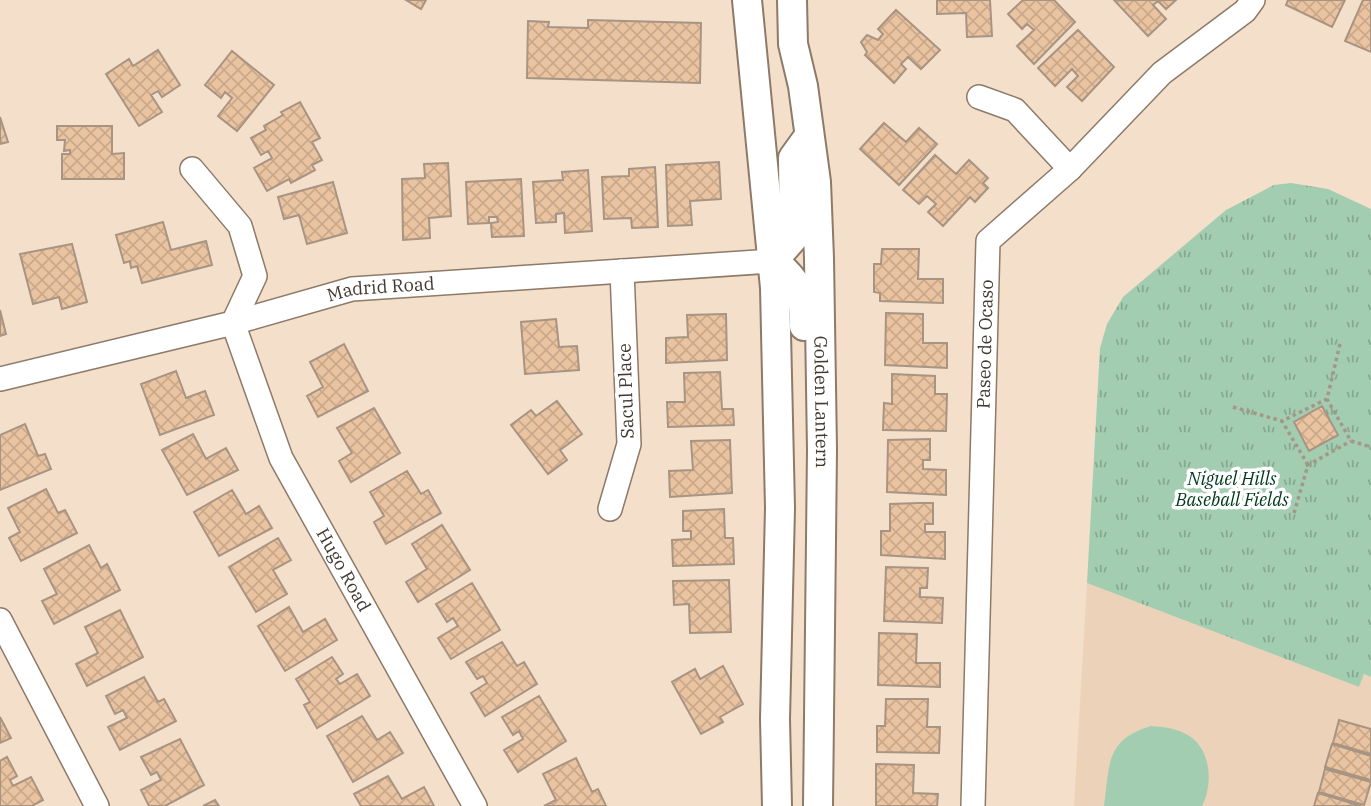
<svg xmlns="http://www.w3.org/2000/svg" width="1371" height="806" viewBox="0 0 1371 806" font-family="'IBM Plex Serif',serif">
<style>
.built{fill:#ecd2b9}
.grass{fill:#a3cdb0}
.park{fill:url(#park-tufts)}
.building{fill:url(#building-cross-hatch);stroke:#a89482;stroke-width:2}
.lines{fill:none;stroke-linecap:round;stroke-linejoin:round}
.minor-casing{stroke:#8d7a68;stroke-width:26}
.major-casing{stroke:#8d7a68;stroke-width:32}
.path{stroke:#a59687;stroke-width:3.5;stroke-dasharray:3.5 3.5;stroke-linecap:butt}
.minor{stroke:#fff;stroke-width:23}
.major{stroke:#fff;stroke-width:28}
.labels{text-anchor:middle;stroke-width:7;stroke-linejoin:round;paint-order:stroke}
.street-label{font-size:18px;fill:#423a32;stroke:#fff}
.park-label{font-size:18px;font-style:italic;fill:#00381c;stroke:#fff}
</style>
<defs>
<pattern id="park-tufts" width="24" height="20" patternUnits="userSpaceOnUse" patternTransform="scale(1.75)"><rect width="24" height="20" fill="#a3cdb0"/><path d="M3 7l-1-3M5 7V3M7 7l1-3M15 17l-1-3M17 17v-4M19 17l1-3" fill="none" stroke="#86a790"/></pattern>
<pattern id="building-cross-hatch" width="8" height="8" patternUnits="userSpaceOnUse" patternTransform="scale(1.75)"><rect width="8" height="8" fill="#eac4a1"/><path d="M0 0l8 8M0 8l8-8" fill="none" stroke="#caa98b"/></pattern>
</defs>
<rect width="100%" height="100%" fill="#f4dfcb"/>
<path class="built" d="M1087,583L1359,687L1364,674L1371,677V806H1074Z"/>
<path class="grass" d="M1151,726C1162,727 1174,728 1184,733C1211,745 1214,783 1202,806H1104C1110,764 1105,740 1151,726Z"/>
<path class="park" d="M1291,183L1328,189L1371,209V677L1364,674L1359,687L1087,583L1100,348L1107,324L1123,297L1226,210L1274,185Z"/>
<path class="building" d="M406,0H426L421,9Z
M937,0H990L992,36L967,37L966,13L937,14Z
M1023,0H1054L1075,22L1034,64L1017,46L1034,30L1027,24L1022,29L1008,14Z
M1114,0H1176L1166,9L1158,1L1153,5L1166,19L1148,36Z
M1288,0H1345L1332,27L1286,5Z
M1363,0H1371V52L1345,41Z
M896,10L940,50L921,69L908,57L901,64L906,69L894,83L865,55L867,52L861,42L867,35L878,40L883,34L878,29Z
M588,20L701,23L700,83L527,78L528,21L549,22L548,27L588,28Z
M1078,30L1114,67L1082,101L1067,87L1078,76L1072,69L1055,86L1038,68Z
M158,50L180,85L162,97L158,91L151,95L162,112L139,126L106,74L129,59L133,66Z
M232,51L274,85L237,131L218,116L232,98L225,92L221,98L205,85Z
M300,102L320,138L312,142L322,160L312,165L315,170L291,183L289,179L267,191L254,168L272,158L268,151L261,155L251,138L266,130L264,126L283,115L281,112Z
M0,117L8,142L0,144Z
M884,123L906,142L919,128L937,144L899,185L860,149Z
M57,126H112V154L124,153V179H62V154H70V150L64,151L65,140H57Z
M935,155L956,174L969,160L988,178L983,183L988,188L975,202L970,197L943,226L928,212L936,204L927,196L919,204L903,190Z
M719,162L721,199L690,201L692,225L668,226L666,165Z
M448,163L451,216L429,218L430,238L403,240L402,179L425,178L424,164Z
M655,167L658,227L632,228L631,218L604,219L602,177L629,176V169Z
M588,170L592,231L565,233L564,213L556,214V222L536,223L533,182L563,180L562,172Z
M521,179L524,236L492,237L491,223L498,222L497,217H489V223L468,224L466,182Z
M333,182L347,233L307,244L299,215L284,219L278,197Z
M163,222L171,250L206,241L212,265L142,283L137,266L131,268L130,261L124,263L116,235Z
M72,244L87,302L62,309L59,297L33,304L20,254Z
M882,249H919L918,279H943V303L880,301V293L874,292V264H881Z
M0,310L6,334L0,336Z
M886,313L923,314V343H947V368L885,365Z
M726,314L727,360L666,363V338L688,337L687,315Z
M556,319L559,347L577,346L579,370L525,374L521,322Z
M344,344L368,391L318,417L307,396L323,387L310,362Z
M176,371L186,398L205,391L214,415L160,435L141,384Z
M720,372L722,409H733L734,425L668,427L667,402H685L684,373Z
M892,374L935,376V394H947L946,431L883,430L884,403L892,404Z
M557,401L582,434L560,450L567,460L548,474L511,425L531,410L536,416Z
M1322,406L1338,435L1309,451L1294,422Z
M374,408L400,453L351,482L339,461L352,453L337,428Z
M25,424L38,456L45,454L51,469L0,490V435Z
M193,434L206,459L226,448L238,470L187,495L162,450Z
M930,439V460H923V469L946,470V495L887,492L888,440Z
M730,440L732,493L670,497L669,471L693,470L691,441Z
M407,471L421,494L428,490L441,513L386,544L374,522L384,516L370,492Z
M46,489L58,513L65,510L77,533L21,561L9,538L20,532L8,508Z
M232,490L246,514L259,506L272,528L219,556L194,512Z
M919,503H933V524H925V532H945V559L881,555V531H890V504Z
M724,509L725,538H733L734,564L673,566L672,540L691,539V531H683V511Z
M442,525L470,570L418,602L406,582L427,569L412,544Z
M278,538L291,560L273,570L287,594L256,612L229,567Z
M89,545L101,568L107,564L120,590L54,624L42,601L57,594L44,569Z
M886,567L928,568L927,588H920V597L943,598L942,623L884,621Z
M729,580L731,632L690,633L689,604L674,605L673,581Z
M472,583L500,630L451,659L438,638L458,626L453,618L447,622L436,604Z
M289,607L303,632L325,619L337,640L285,671L258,626Z
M120,610L143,657L87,686L76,664L98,653L85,627Z
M879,633L917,634L916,663H940V687L878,685Z
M502,642L517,666L524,662L537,684L485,716L471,693L487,683L483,676L477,679L466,662Z
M332,657L343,674L336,679L340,684L357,674L370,696L317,728L304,705L310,702L296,679Z
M723,666L743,704L720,717L723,722L701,734L672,682L695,669L700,679Z
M144,677L158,702L164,699L176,721L120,750L108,727L127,718L123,710L115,714L106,696Z
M539,696L566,741L518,772L504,750L523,739L519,731L513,735L502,717Z
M886,699H928L927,727H940L939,753L877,752V726H885Z
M362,716L377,740L390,732L403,753L353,782L327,736Z
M0,717L11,738L0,743Z
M1339,720L1371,729V754L1333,743Z
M180,739L204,785L165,806H149L141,790L161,780L157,772L151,775L141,757Z
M1332,744L1371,756V780L1325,767Z
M7,757L17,776L10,780L13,786L31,777L43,800L32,806H0V761Z
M576,758L592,792L598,789L606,806H544L556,800L543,774Z
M876,764L914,765L913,793L938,794L937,806H876Z
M1325,769L1371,782L1364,805L1319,792Z
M388,776L402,799L424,787L434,806H361L354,794Z
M1318,793L1361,806H1314Z
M215,800L219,806H203Z"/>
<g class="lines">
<defs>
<g id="minor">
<path d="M979,97L1015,110L1070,169"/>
<path id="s1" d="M192,169L240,226L255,276L233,323L281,458L475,806"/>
<path id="s2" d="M0,379L233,323L352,289L773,261"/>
<path d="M610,509L629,444L622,271"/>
<path d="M0,620L97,806"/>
<path id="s3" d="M973,806L988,241L1070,169L1162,73L1245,11L1253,0"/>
</g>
<g id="major">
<path d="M747,0L775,288L780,508L775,719L777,806"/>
<path id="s4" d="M792,0L793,44L803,86L816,182L819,258L822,450L818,806"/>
<path d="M804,326C805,295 798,280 773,261L794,237L793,158L806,140"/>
</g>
</defs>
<use href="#minor" class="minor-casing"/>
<use href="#major" class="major-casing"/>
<path class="path" d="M1340,344L1327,399L1351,441L1371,447
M1233,407L1282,421
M1308,465L1282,421L1327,399
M1294,513L1308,465L1351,441"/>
<use href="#minor" class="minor"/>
<use href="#major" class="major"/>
</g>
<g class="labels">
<g class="street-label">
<text dy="6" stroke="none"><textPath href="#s2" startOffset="392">Madrid Road</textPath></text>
<text dy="6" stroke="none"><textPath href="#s3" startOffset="462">Paseo de Ocaso</textPath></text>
<text transform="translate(626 391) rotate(-92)" y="6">Sacul Place</text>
<text dy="6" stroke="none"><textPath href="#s4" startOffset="404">Golden Lantern</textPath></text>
<text dy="6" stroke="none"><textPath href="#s1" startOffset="450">Hugo Road</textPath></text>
</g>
<g class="park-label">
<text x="1232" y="485">Niguel Hills<tspan x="1232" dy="21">Baseball Fields</tspan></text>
</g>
</g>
</svg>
